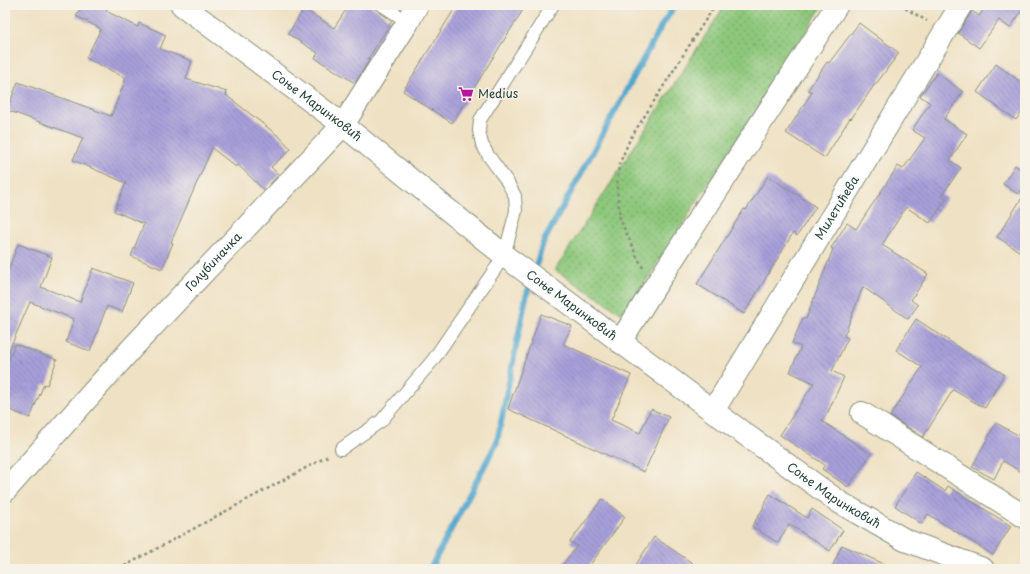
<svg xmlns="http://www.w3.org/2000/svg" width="1030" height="574" viewBox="0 0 1030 574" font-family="'Playpen Sans',sans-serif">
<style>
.grass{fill:url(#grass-dots);stroke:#568258}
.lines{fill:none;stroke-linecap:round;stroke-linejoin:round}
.stream{stroke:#51a6cd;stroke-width:6}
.building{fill:url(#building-back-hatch)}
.service-casing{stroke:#878f7c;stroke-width:14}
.minor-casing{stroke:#878f7c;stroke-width:24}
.tertiary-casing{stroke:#878f7c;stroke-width:24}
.path{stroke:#878f7c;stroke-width:2.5;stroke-dasharray:3 3;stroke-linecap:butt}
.service{stroke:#fff;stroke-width:12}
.minor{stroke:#fff;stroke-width:22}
.tertiary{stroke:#fff;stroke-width:22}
.labels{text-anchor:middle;stroke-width:3;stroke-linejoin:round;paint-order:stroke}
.poi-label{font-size:12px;fill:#1f3d34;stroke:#f7f3e8;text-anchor:start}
.street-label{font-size:12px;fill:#1f3d34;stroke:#f7f3e8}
</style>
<defs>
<pattern id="grass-dots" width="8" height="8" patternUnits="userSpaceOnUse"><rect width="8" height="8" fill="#8dc77b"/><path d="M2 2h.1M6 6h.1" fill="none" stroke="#73a366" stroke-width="1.8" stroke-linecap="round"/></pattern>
<pattern id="building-back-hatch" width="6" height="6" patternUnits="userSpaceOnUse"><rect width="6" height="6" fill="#a79fd9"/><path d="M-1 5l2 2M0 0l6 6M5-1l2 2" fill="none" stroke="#8783b1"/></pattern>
</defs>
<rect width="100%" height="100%" fill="#f7f3e8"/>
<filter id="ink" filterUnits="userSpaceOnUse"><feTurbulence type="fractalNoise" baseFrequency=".025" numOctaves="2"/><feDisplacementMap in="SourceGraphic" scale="8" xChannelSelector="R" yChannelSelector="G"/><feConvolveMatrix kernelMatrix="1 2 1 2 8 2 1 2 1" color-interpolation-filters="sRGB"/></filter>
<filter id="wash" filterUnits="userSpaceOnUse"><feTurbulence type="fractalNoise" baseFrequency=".012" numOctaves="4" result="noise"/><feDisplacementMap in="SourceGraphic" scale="16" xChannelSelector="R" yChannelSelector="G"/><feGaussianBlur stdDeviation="0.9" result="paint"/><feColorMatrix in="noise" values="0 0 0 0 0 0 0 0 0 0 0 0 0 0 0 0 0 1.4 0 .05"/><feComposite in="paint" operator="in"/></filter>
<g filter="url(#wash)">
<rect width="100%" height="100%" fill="#efe1c3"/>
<path class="grass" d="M725,5H823L624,315L555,270Z"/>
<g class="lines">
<path class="stream" d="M534,272L543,243L662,25L675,5
M430,569L497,442L526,297L531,281"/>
</g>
<g id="blocks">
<path class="building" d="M82,5H109L106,11L138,27L139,23L166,35L160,49L192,61L186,79L227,92L226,95L281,138L291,149L271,167L279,175L264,190L238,165L236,167L212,148L171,242L173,243L162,269L131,256L144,224L114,211L126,183L73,160L83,138L7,110L18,82L111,116L126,78L86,58L101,29L76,16Z
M349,5H370L392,21L368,59H370L355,83L315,58L318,53L288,34L304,9L334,28Z
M457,5H526L452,123L403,91Z
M978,5H1025V6L1010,28L999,20L979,48L958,33L972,11L979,16L984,9Z
M859,23L899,53L876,84H875L851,119L850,118L825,158L786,133L812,92L808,90L827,62L829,63Z
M996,64L1025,85V107L1016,120L977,92Z
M937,73L963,92L944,119L967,134L950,160L961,168L942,195L947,198L930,223L906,207L882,245L928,274L911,300L918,305L908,319L863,287L844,336L848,338L832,371L844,377L828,412L822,421L871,454L848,487L822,469L825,465L780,435L814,383L790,372L801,347L792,343L803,318L806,319L833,249L831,248L847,223L856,229L898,166L903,169L925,138L912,130L930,103L920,96Z
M1015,165L1025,172V183L1018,194L1003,184Z
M768,176L816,207L797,236L793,233L744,314L697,284L744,209L746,210Z
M1025,193V255L997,237Z
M18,244L52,257L41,287L80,302L93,268L133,283L122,312L107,306L90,351L66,342L74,319L30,302L5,360V279Z
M541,314L572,326L563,344L631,375L611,420L640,433L651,409L669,417L644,472L508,409Z
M916,319L972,356L1004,374L985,408L953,390L923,437L890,416L922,367L896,350Z
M15,344L57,360L47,385L44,384L30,418L5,408L10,395L5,393V369Z
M996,423L1025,439V474L1003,461L994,479L972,467Z
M916,472L945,491L948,486L1011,526L993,555L928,514L922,524L895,506Z
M770,494L807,518L812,509L843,530L830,551L789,524L778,543L752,526L764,507L763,506Z
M602,499L625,517L587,569H559L577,546L570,542Z
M654,537L701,569H633Z
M842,545L895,569H831Z"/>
</g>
</g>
<g filter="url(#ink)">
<use href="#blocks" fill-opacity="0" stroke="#878f7c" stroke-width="1"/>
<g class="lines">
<defs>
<path id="service" d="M382,5L408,22
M341,449L381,421L433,360L504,256L516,211L515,196L506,180L488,155L482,144L479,131L480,120L553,5"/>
<g id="minor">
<path d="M620,342L654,288L837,5"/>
<path id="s1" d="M713,411L961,5"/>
<path d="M862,413L1025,517"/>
<path id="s2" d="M5,491L132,348L343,125L408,22L417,5"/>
</g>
<g id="tertiary">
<path id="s3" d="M182,5L343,125L510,260L558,295L713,411L839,502L905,540L983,569"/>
</g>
</defs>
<use href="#service" class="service-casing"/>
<use href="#minor" class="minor-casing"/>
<use href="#tertiary" class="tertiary-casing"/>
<path class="path" d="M900,5L927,21
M643,268L637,257L620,219L617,188L619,165L630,139L715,5
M119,569L328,456"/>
<use href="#service" class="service"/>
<use href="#minor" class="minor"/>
<use href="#tertiary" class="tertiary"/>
</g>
</g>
<defs>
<symbol id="supermarket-bare" viewBox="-9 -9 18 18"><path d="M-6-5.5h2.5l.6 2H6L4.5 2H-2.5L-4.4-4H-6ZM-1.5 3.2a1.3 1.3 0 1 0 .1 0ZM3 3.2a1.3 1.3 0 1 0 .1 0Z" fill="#b5179e" stroke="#f7f3e8" stroke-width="2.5" paint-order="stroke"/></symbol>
</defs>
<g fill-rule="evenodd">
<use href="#supermarket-bare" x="455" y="83" width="22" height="22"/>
</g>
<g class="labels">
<g class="poi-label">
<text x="478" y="98">Medius</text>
</g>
<g class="street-label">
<text dy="4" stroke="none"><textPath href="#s3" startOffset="168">Соње Маринковић</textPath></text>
<text dy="4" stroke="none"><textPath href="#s1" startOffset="238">Милетићева</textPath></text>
<text dy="4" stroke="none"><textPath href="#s2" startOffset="310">Голубиначка</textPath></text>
<text dy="4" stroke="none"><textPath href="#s3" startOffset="492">Соње Маринковић</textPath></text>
<text dy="4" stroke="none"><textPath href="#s3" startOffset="816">Соње Маринковић</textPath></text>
</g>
</g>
<rect width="1030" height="574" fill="none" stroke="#f7f3e8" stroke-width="20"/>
</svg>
